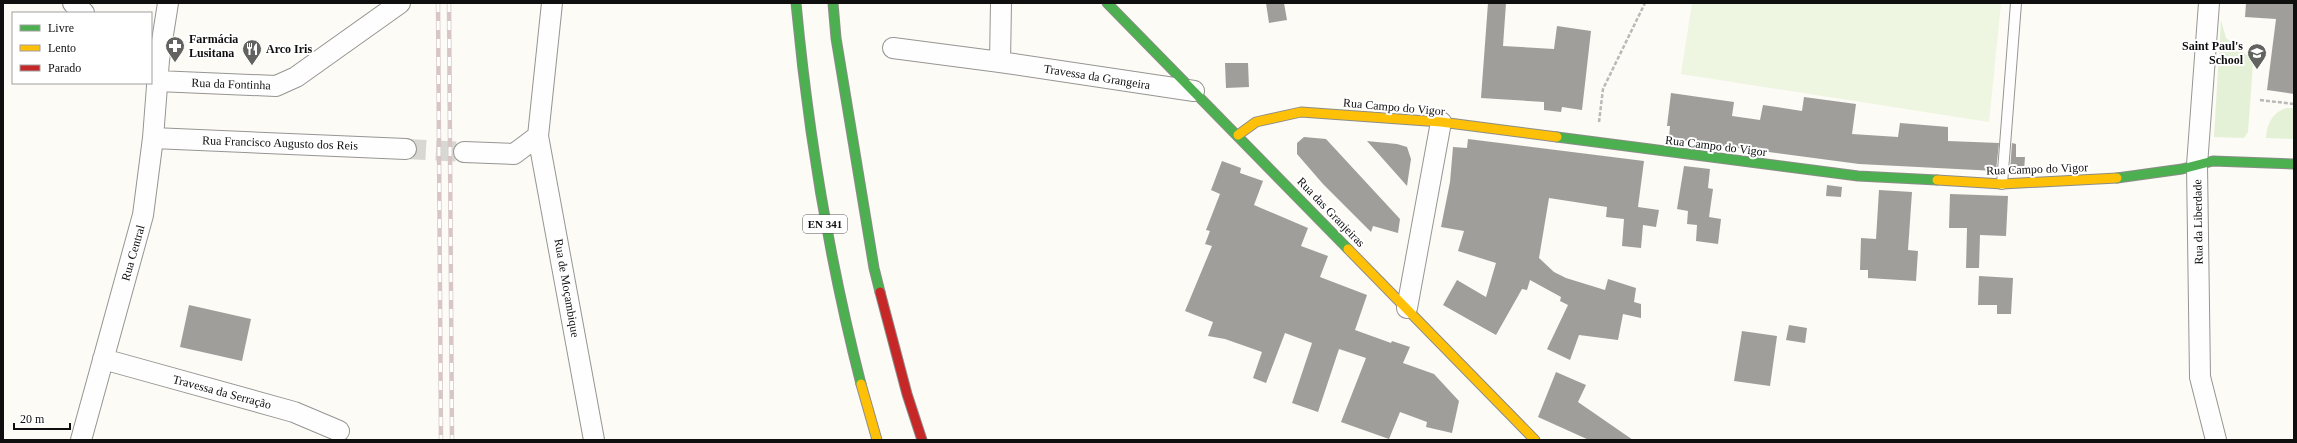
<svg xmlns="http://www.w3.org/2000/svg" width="2297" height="443" viewBox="0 0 2297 443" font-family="'Times New Roman',serif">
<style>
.green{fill:#e4f1d6}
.pitch{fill:#eef5e0}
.building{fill:#a09e9a}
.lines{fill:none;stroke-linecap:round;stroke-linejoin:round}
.street-tunnel{stroke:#d8d8d2;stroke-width:20;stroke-dasharray:20 10;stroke-linecap:butt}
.lane-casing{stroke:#969593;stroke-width:12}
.street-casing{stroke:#969593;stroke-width:22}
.fast-casing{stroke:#8c8c89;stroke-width:11}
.slow-casing{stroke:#8c8c89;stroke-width:11}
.jam-casing{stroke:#8c8c89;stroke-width:11}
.path{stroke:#b9b9b8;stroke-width:2.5;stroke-dasharray:4 2;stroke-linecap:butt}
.lane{stroke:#fffefe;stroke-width:10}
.street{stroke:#fffefe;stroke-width:20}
.fast{stroke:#4caf50;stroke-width:9}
.slow{stroke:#ffc107;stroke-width:9}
.jam{stroke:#c62828;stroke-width:9}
.rail-casing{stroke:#d7c6c5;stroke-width:4.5}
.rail{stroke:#fff;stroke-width:3;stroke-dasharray:9;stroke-linecap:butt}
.labels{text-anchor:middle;stroke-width:4;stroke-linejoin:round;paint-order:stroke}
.shield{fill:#fff;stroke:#575757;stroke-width:1}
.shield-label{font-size:11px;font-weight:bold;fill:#0f0f0f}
.poi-label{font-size:12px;font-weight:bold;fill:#0f0f0f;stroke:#fff;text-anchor:start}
.street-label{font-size:12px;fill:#0f0f0f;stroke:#fff}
</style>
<rect width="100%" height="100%" fill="#fcfbf5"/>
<path class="green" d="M2221,20L2226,38L2249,57L2253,64L2248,132L2244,138L2214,137Z
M2286,108H2294V139L2266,138C2267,124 2272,113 2286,108Z"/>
<path class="pitch" d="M1692,3H2001L1989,122L1681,74Z"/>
<path class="building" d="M1266,3H1284L1287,20L1269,23Z
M1488,3H1506L1503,46L1554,49L1557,26L1591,31L1582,110L1562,107L1561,112L1544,110V102L1481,98Z
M2246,3H2294V94L2267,90L2276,19L2245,17Z
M1225,63H1248L1249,87L1226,88Z
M1671,93L1734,102L1732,116L1760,120L1763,105L1802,111L1804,97L1856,104L1852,134L1898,137L1900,123L1948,127V141L1999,143L1996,171L1859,164L1669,139L1670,126H1667Z
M1304,137L1326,139L1400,219L1398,233L1373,226L1371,232L1323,184L1297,154V143Z
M1468,139L1644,161L1638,207L1659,210L1656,227L1643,225L1641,248L1622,246L1624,219L1606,217L1607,207L1549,198L1539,258L1554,272L1566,278L1605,290L1608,279L1636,288L1634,302L1641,304V318L1623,314L1618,340L1579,335L1570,360L1547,349L1568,305L1560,301L1561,297L1530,280L1527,290L1522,289L1496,335L1443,305L1457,280L1486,297L1496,263L1458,251L1464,231L1441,227L1450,182L1453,147L1467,148Z
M1367,141L1397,144L1407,147L1411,159L1407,186Z
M2012,143L2016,144V157H2025L2024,171H2010Z
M1222,161L1241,168L1240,173L1263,181L1254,205L1308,228L1301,246L1328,256L1320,277L1367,295L1355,330L1391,343L1392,341L1410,347L1403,363L1434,374L1459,401L1452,433L1426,427L1427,422L1400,412L1389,439L1341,422L1366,358L1339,349L1318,412L1292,403L1312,343L1285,333L1266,383L1253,378L1262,352L1225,339L1208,336L1213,322L1185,311L1212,246L1205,244L1210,231L1206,230L1220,194L1211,190Z
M1684,166L1710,169L1708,188L1713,189L1709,217L1721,219L1718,244L1696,241L1697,225L1687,224L1688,211L1677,209Z
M1827,185L1842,187L1841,197L1826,196Z
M1879,190L1912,192L1908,250L1918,251L1916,281L1868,278V270H1860L1861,238L1876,239Z
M1950,194L2008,196L2006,236L1980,235L1979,268H1966L1967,228H1949Z
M1979,276L2013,278L2011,314H1997V305H1978Z
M189,305L251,319L242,361L180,347Z
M1789,325L1807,328L1805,343L1786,340Z
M1742,331L1777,336L1770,386L1734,381Z
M1556,372L1586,385L1578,402L1633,440H1589L1538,417Z"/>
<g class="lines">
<path class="street-tunnel" d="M406,149L464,152"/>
<defs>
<path id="lane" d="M2002,184L2016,3"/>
<path id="street" d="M73,3L84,13
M1001,3L1000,62L1194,91
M2209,3L2197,165L2200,377L2216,440
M893,48L1000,62
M157,81L276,86L296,77L400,3
M538,136L594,440
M153,138L406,149
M464,152L514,154L538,136L552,3
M1407,308L1441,122
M103,359L294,412L339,431
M81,440L143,215L153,138L159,60L168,3"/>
<path id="fast" d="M796,3C808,132 829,259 861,384
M833,3L836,38L874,268L880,292
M1107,3L1348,249
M1557,137L1858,176L1937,180
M2117,178L2182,169L2213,161L2294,164"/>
<path id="slow" d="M1238,135L1256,122L1301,112L1441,122L1557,137
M1937,180L2002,184L2117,178
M1348,249L1535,440
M861,384L877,440"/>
<path id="jam" d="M880,292L907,394L922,440"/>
</defs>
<use href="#lane" class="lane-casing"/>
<use href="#street" class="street-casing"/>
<use href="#fast" class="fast-casing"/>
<use href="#slow" class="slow-casing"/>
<use href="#jam" class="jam-casing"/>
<path class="path" d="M2260,100L2294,104
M1599,122L1603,89L1645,3"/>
<use href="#lane" class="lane"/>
<use href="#street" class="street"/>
<use href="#fast" class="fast"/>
<use href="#slow" class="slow"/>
<use href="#jam" class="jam"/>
<defs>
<path id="rail" d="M438,3L441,440
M449,3L452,440"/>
</defs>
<use href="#rail" class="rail-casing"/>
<use href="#rail" class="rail"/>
</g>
<defs>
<symbol id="pharmacy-pin" viewBox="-11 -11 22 30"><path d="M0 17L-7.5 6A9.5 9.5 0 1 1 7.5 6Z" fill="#626260" stroke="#fff"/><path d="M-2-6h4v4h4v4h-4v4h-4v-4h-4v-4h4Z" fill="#fff"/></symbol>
<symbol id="restaurant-pin" viewBox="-11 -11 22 30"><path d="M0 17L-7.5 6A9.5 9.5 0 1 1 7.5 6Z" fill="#626260" stroke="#fff"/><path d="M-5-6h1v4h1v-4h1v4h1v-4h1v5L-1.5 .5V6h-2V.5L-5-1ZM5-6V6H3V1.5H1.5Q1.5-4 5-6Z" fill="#fff"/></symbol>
<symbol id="school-pin" viewBox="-11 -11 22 30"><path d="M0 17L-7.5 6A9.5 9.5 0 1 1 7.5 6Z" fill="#626260" stroke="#fff"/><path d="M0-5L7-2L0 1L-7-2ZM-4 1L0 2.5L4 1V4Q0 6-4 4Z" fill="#fff"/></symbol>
</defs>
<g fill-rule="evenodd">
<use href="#pharmacy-pin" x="164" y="35" width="22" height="30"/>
<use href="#restaurant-pin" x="241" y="38" width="22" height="30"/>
<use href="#school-pin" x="2246" y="42" width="22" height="30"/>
</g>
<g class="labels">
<rect class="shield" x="803" y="215" width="44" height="18" rx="3"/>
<g class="shield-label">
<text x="825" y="228">EN 341</text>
</g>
<g class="poi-label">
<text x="189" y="43">Farmácia<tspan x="189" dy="14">Lusitana</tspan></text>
<text x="2243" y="50" text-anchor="end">Saint Paul's<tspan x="2243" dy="14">School</tspan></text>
<text x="266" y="53">Arco Iris</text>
</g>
<g class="street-label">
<text transform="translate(1097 77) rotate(9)" y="4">Travessa da Grangeira</text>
<text transform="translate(231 84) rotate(2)" y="4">Rua da Fontinha</text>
<text transform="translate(1394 107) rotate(5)" y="4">Rua Campo do Vigor</text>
<text transform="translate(280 143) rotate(2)" y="4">Rua Francisco Augusto dos Reis</text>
<text transform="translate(1716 146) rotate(7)" y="4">Rua Campo do Vigor</text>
<text transform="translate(2037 169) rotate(-2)" y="4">Rua Campo do Vigor</text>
<text transform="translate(1331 212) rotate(46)" y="4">Rua das Granjeiras</text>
<text transform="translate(2198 222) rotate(-91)" y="4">Rua da Liberdade</text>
<text transform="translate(133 253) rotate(-74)" y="4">Rua Central</text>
<text transform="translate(567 288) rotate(80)" y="4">Rua de Moçambique</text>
<text transform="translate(222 392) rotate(15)" y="4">Travessa da Serração</text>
</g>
</g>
<rect width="2297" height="443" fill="none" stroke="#0f0f0f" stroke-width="8"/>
<rect x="12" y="12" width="140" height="72" fill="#ffffff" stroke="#9f9f9f"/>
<rect x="20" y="25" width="20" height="6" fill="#4caf50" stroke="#9f9f9f"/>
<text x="48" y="32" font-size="12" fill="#0f0f0f">Livre</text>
<rect x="20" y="45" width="20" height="6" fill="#ffc107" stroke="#9f9f9f"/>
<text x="48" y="52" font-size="12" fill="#0f0f0f">Lento</text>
<rect x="20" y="65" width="20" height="6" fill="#c62828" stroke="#9f9f9f"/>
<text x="48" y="72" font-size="12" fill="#0f0f0f">Parado</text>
<path d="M14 423v6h56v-6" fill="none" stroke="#0f0f0f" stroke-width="2"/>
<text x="20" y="423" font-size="12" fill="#0f0f0f" stroke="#ffffff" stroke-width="3" paint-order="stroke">20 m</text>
</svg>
